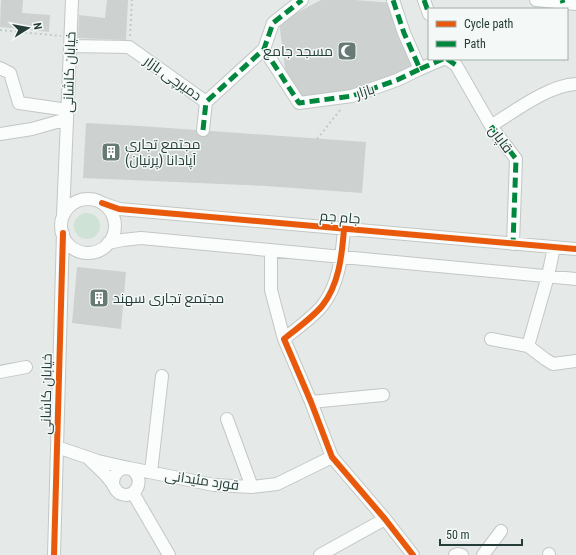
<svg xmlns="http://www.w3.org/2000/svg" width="576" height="555" viewBox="0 0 576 555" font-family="'Roboto Condensed',Cairo,sans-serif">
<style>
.green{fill:#cfe2d6}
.building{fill:#cdd1d0}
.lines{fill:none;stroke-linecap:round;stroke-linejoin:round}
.minor-casing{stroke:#c2c7c5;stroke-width:14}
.path{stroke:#c2cac8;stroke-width:2;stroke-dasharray:2 3;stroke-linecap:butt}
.minor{stroke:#fbfcfc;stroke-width:12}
.quiet{stroke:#00873e;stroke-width:5;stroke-dasharray:10 5;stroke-linecap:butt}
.cycleway-casing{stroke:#f4f9f7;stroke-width:8}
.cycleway{stroke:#e8590c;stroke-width:6}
.labels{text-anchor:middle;stroke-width:3;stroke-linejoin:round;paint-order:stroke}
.poi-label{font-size:14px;fill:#243d38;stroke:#f4f9f7;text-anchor:start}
.street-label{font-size:14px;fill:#243d38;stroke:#f4f9f7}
</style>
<rect width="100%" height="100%" fill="#e5eae8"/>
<path class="green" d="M74 226a13 13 0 1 1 26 0a13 13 0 1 1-26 0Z"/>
<path class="building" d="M1,0H23L22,13L50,15L49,32L0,27Z
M107,0H128L126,40L78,38L79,15L105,18Z
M321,0H354L394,3L418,68L351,94L300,102L287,84L279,22Z
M86,123L140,126L366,142L362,193L266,186L83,178Z
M77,267L126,272L121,329L72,323Z"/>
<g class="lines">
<defs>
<path id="minor" d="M424,0L429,14
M536,0L576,4
M70,46L129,47L206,102
M264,49L299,103L352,96L397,80L420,69L404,33L393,0
M447,59L456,65L491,126L516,159L513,244
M0,68L10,73L19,103L68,110
M420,69L443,59
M206,102L264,49L273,23L302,0
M491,126C513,112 549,85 576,84
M203,130L206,102
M0,134L32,129L67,119
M61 226a27 27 0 1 1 54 0a27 27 0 1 1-54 0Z
M102,203L119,209L576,249
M63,216L72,0
M108,243L123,240L141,238L576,279
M271,250V290L284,339L311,402L332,457L385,519L413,555
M284,339C296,329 312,318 322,306C339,285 342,255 344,229
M491,339L528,346L548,276L554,247
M528,346L545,359L553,364L576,361
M0,372L26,367
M311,402L383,395
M227,419L252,487
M57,447L98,461L129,468L214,485L252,487L277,484L332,457
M90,460C97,467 106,474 112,483C114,486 115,490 119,493C134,501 146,482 133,470C122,465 113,472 113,484
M151,472L162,376
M133,493L169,555
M54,555L63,233
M320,555L385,519
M455,555L458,554L462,555
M483,555L501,531
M549,555V554"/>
</defs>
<use href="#minor" class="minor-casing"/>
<path class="path" d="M0,30L61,36
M130,36L132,0
M317,139L341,109"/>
<use href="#minor" class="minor"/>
<path class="quiet" d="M424,0L429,14
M562,0L563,3
M264,49L299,103L352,96L397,80L420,69L404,33L393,0
M447,59L456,65
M420,69L443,59
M491,126L516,159L513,244
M203,130L206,102L264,49L273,23L302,0"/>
<defs>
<path id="cycleway" d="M102,203L119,209L576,249
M344,229C342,255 339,285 322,306C312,318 296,329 284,339L311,402L332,457L385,519L413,555
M54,555L63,233"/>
</defs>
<use href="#cycleway" class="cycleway-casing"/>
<use href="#cycleway" class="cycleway"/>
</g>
<defs>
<symbol id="mosque-square" viewBox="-11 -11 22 22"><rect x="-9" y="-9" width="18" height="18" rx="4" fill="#687a76" stroke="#f4f9f7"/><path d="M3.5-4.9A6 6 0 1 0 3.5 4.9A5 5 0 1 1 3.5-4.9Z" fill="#fff"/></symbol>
<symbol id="building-square" viewBox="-11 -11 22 22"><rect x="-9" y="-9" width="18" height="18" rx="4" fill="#687a76" stroke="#f4f9f7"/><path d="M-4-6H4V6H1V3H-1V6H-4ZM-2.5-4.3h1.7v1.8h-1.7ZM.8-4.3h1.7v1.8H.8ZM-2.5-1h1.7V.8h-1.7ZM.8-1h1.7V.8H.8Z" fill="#fff"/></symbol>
</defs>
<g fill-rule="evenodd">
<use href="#mosque-square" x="336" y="40" width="22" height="22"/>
<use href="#building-square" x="100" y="141" width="22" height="22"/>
<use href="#building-square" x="88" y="287" width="22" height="22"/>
</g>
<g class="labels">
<g class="poi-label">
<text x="333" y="56" text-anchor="end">مسجد جامع</text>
<text x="125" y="149">مجتمع تجاری<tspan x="125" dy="16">آپادانا (پرنیان)</tspan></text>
<text x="113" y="303">مجتمع تجاری سهند</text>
</g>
<g class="street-label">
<text transform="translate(69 72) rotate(-88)" y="5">خیابان کاشانی</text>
<text transform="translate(173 78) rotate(35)" y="5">دمیرچی بازار</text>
<text transform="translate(365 91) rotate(-18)" y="5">بازار</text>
<text transform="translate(501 139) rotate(53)" y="5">قاپان</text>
<text transform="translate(340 217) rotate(5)" y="5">جام جم</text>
<text transform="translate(46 394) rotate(-89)" y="5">خیابان کاشانی</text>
<text transform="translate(202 480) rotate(8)" y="5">قورد مئیدانی</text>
</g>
</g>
<rect x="428" y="8" width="140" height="52" fill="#f4f9f7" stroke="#a1aeab"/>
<rect x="436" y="21" width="20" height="6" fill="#e8590c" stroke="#a1aeab"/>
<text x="464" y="28" font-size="12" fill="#243d38">Cycle path</text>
<rect x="436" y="41" width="20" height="6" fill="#00873e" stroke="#a1aeab"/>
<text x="464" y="48" font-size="12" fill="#243d38">Path</text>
<g transform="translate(28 28) rotate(79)" stroke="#f4f9f7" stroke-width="3" paint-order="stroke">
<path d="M0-3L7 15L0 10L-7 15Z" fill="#243d38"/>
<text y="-6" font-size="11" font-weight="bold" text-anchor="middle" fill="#243d38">N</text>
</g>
<path d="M440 539v6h82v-6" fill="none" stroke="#243d38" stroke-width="2"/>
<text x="446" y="539" font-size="12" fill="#243d38" stroke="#f4f9f7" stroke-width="3" paint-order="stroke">50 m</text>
</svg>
